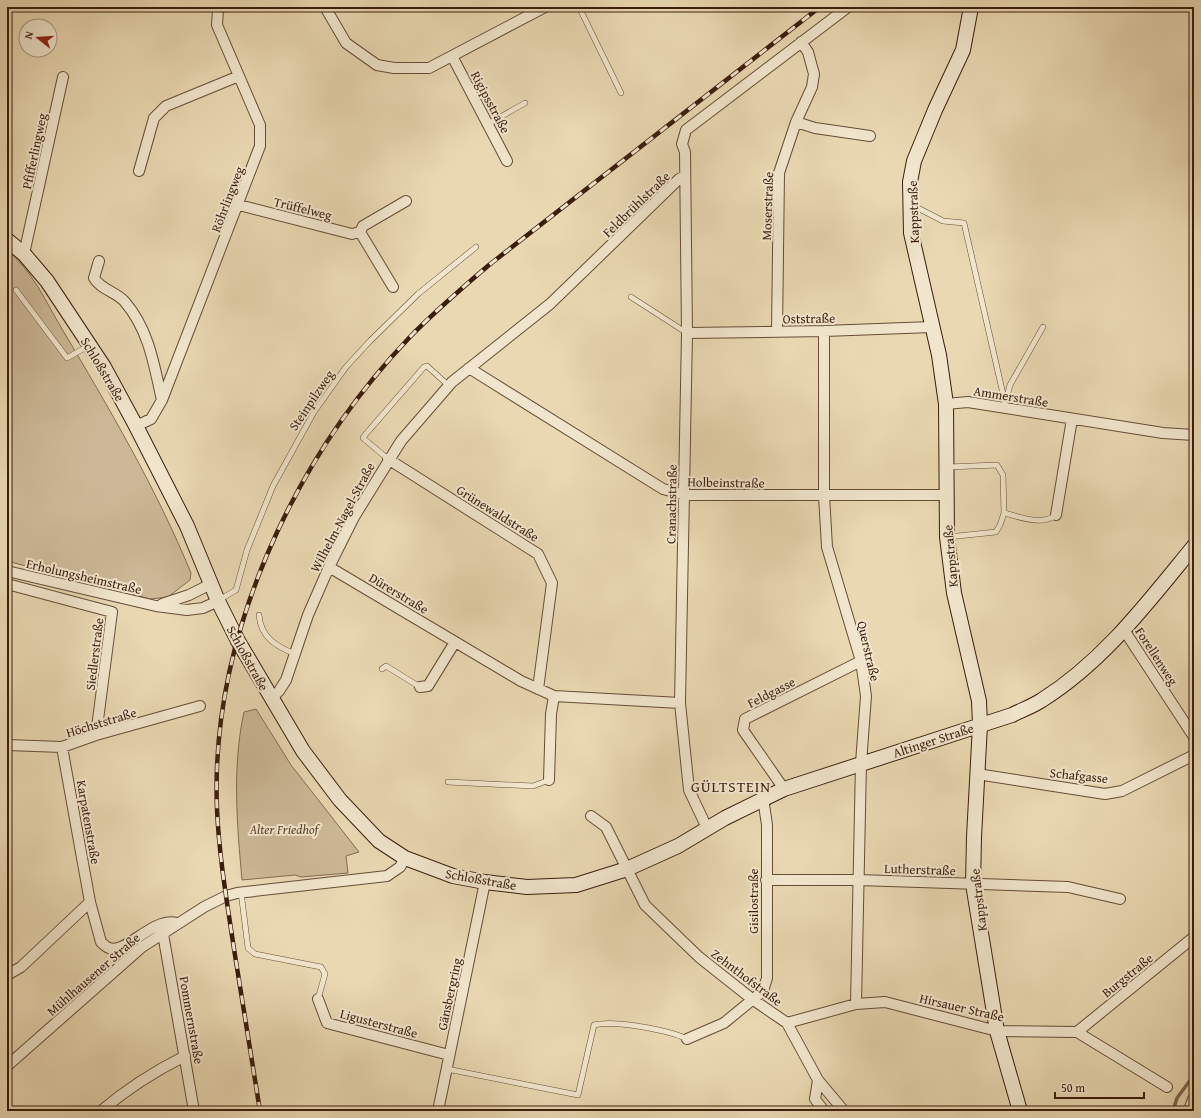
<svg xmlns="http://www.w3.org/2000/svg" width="1201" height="1118" viewBox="0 0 1201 1118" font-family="'Gentium Book Plus',serif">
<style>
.green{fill:#ccb896;stroke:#846a52}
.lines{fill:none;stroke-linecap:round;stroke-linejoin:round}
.stream{stroke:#80674e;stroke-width:3.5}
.lane-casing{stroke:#674c36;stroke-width:6}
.street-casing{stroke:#674c36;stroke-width:12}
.secondary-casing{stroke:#3c1d0d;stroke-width:16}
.lane{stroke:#f1e6cd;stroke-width:5}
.street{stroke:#f1e6cd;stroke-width:10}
.secondary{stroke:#f1e6cd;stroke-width:14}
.rail-casing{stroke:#3c1d0d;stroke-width:4.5}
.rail{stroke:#f1e6cd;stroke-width:3;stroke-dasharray:9;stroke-linecap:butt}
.labels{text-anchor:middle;stroke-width:4;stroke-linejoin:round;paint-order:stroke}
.street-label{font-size:13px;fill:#3c1d0d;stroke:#f1e6cd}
.park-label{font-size:13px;font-style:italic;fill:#60442f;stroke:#f1e6cd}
.quarter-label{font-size:15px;letter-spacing:1px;fill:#3c1d0d;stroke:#f1e6cd}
</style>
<rect width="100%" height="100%" fill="#e9d8b2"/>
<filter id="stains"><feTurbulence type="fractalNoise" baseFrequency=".005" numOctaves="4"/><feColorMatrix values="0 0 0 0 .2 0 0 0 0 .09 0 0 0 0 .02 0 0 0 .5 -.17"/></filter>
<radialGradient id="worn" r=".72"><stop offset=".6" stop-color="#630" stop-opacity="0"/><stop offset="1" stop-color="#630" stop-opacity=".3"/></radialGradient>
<path class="green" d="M7,250C32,270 46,302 62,329C109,408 156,488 191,573L190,580L168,597L150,599L7,561Z
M256,709L291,765L359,852L346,856L348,873L301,877L295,875L242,880C237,824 232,767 244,712Z"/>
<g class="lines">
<path class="stream" d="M1173,1111L1177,1098L1194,1075"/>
<defs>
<path id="lane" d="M579,7L621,93
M488,124L525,103
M912,205L943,221L964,223L1006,407
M16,290L67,358L90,345
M631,297L687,333
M1006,400L1010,385L1043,327
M388,459L363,438L365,435L424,367L427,366L448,385
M948,467L997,465L1003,475L1004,513C1020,517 1042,526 1056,515
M948,537L996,532L1000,525L1004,513
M219,600L236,590L247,550L273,486L314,412L346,367L370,341L418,294L476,247
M259,615C261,638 276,646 295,654
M382,669L386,666L420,687
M448,782L533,786L549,780
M241,892L248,948L255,954L321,967L325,974L318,999
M447,1069L578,1095L594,1025C614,1020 669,1030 687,1039"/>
<path id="street" d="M325,7L346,43L377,65L394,68H429L545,7
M452,56L507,161
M796,122L815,128L870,136
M139,171L154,118L166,106L239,76
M239,205L352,234L360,232L363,226L406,201
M360,232L393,287
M24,254L63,77
M99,261L94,278C101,290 117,292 125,302C149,330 154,365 162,400
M824,331V496L827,547L861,661L866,696L861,763L856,1004
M777,332L779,173L796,122L812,87L814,74L808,52L801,42
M687,333L824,331L932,327
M469,368L663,489L685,495H946
M946,404L968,402L1163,433L1194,435
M136,426L151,419L162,400L260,146V125L217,25L218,9L222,7
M388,459L538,554L552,583L538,689
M1056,515L1072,419
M329,567L521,681L554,696L680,703
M7,571L156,606L187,610L203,608L218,601
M7,584L112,612L96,735
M162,604L189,595L211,584
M1124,630L1194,737
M420,687L428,686L455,642
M271,699L279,691L286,680L308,615L329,567L354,517L401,441L452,382L550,304L679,179L685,176
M7,745L62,747L96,735L200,706
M977,774L1105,794L1122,791L1194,755
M549,780L551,714L554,696
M784,789L743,730L745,719L861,661
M591,816L606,827L645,905L699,957L752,999L787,1023L818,1080L844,1111
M707,828L689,790L680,703L687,333L685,152L682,144L686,130L848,7
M766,880H858L1068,887L1120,899
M90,902L101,942C103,944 106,947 109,948C127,954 152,917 177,923
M163,934L194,1111
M7,975L21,967L90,902L62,747
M318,999L327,1023L449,1055
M787,1023L856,1004L885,1002L997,1031L1077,1032L1167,1087
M1077,1032L1194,937
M687,1039L724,1023L763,991L767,978V825L763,798
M7,1066L142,947L204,907L226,896L237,893L387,876L400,867L405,858
M818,1080L815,1099L824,1111
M101,1111C128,1088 153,1072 185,1056
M438,1111L485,882
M1189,1111L1193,1099"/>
<path id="secondary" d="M971,7L963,50L935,110L914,161L910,182L911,233L939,355L946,404L947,537L954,593L979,701L980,725L974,837L973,884L997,1031L1020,1111
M7,240L24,254L47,281L104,367L136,426L187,526L218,601L238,641L303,751L340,800L379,841L405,858L453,876L485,882L527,887L576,885L627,869L678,846L725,818L784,789L1012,715C1022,710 1033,706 1042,700C1104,661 1148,602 1194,546"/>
</defs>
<use href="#lane" class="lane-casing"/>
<use href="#street" class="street-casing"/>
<use href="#secondary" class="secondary-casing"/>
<use href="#lane" class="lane"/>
<use href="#street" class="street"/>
<use href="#secondary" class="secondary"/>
<defs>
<path id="rail" d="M260,1111C251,1057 243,1003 234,949C227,902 219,856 217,809C210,638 293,460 409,338C434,312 462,288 489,265L820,7"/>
</defs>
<use href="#rail" class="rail-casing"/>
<use href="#rail" class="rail"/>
</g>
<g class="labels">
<g class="street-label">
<text transform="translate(491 102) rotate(62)" y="5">Rigipsstraße</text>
<text transform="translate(34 151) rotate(-78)" y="5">Pfifferlingweg</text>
<text transform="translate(227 199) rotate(-69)" y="5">Röhrlingweg</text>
<text transform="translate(636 204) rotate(-44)" y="5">Feldbrühlstraße</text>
<text transform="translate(767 206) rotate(-88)" y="5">Moserstraße</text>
<text transform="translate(303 208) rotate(14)" y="5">Trüffelweg</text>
<text transform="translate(913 212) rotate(-92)" y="5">Kappstraße</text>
<text transform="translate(809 318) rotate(-1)" y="5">Oststraße</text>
<text transform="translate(103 369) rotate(59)" y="5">Schloßstraße</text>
<text transform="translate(1011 396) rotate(9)" y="5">Ammerstraße</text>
<text transform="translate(311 400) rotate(-56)" y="5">Steinpilzweg</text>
<text transform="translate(726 482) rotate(1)" y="5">Holbeinstraße</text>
<text transform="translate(671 504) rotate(-89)" y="5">Cranachstraße</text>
<text transform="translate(498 513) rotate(32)" y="5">Grünewaldstraße</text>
<text transform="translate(342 517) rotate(-62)" y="5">Wilhelm-Nagel-Straße</text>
<text transform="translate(950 556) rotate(-95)" y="5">Kappstraße</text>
<text transform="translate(84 576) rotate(13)" y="5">Erholungsheimstraße</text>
<text transform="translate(399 593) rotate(31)" y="5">Dürerstraße</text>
<text transform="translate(869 651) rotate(77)" y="5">Querstraße</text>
<text transform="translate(94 654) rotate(-83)" y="5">Siedlerstraße</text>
<text transform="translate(1157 656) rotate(57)" y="5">Forellenweg</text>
<text transform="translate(248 658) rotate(61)" y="5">Schloßstraße</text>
<text transform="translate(771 692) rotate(-27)" y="5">Feldgasse</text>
<text transform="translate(101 722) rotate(-17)" y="5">Höchststraße</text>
<text transform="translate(933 740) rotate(-18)" y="5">Altinger Straße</text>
<text transform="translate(1079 775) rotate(6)" y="5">Schafgasse</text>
<text transform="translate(89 822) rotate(80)" y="5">Karpatenstraße</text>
<text transform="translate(920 869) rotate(2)" y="5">Lutherstraße</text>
<text transform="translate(481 879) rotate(10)" y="5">Schloßstraße</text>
<text transform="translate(978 900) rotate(-97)" y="5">Kappstraße</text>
<text transform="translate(753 901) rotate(-90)" y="5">Gisilostraße</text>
<text transform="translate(93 974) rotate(-41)" y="5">Mühlhausener Straße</text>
<text transform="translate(1127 975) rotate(-39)" y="5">Burgstraße</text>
<text transform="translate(747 977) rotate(37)" y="5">Zehnthofstraße</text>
<text transform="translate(449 994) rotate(-78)" y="5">Gänsbergring</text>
<text transform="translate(962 1007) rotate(13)" y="5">Hirsauer Straße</text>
<text transform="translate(192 1020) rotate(80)" y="5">Pommernstraße</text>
<text transform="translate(379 1023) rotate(15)" y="5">Ligusterstraße</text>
</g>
<g class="park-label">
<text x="284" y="834">Alter Friedhof</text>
</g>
<g class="quarter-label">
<text x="731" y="792">GÜLTSTEIN</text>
</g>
</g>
<rect width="1201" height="1118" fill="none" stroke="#e9d8b2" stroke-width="24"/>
<rect x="8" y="8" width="1185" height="1102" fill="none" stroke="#3c1d0d" stroke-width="2"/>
<rect x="12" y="12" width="1177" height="1094" fill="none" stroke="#3c1d0d"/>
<g transform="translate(38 38) rotate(287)"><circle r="19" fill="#f1e6cd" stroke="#a99680"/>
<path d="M0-3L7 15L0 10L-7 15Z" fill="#8f2418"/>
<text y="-6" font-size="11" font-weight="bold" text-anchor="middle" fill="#3c1d0d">N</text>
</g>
<path d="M1055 1092v6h89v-6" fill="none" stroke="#3c1d0d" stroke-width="2"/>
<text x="1061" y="1092" font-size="12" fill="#3c1d0d" stroke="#f1e6cd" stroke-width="3" paint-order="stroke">50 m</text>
<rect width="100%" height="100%" filter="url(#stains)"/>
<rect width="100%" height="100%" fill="url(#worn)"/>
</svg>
